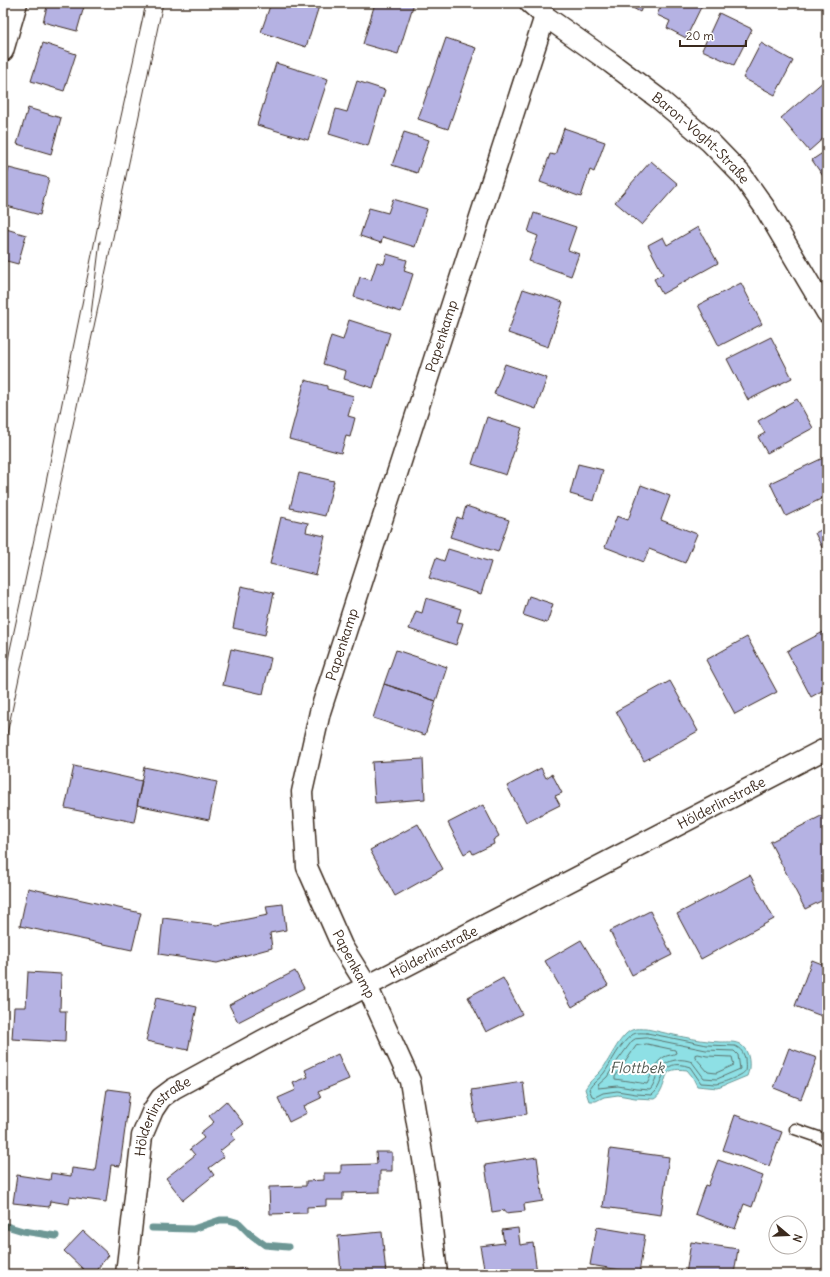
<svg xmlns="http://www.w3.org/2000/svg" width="830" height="1277" viewBox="0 0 830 1277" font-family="Delius,sans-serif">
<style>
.water{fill:#8ee0e5;stroke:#6d9795}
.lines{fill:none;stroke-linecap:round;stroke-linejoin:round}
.shore{stroke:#5c736e;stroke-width:1}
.stream{stroke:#6d9795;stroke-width:7}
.building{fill:#b5b2e3;stroke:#3b2a1e}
.lane-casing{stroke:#3b2a1e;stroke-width:13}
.street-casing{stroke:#3b2a1e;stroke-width:23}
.lane{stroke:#fff;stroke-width:10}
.street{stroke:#fff;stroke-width:20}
.tram{stroke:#3b2a1e;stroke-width:1}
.labels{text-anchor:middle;stroke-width:4;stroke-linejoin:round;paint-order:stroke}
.street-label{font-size:14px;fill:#3b2a1e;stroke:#fff}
.water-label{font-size:15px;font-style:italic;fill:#505850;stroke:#fff}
</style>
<rect width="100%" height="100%" fill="#fff"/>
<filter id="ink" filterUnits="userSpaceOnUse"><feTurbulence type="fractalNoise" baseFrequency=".025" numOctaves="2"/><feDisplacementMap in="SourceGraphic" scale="8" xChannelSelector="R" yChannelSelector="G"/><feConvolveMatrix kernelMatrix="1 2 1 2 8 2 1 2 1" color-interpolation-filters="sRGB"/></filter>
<g filter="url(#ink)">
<path class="water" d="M647,1029C671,1034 696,1041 720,1042C727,1042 736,1041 741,1045C750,1051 751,1067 747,1076L718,1088L697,1086L692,1076L687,1070C661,1067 669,1077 660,1093C659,1095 656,1098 654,1099L635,1098L618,1095L604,1097L596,1101H589L585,1089C590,1081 593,1079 599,1073C609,1063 619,1035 632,1030C636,1028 643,1029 647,1029Z"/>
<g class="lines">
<path class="shore" d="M647,1033L707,1045L735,1046C741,1049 743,1052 745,1058C745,1062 746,1067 745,1071C744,1075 722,1083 717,1084C712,1084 706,1083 701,1083L690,1067C658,1056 666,1085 652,1095L636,1094L617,1091L603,1093L595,1097L592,1096L589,1089C593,1082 599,1080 604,1073C612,1062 620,1043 632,1035C636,1032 642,1033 647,1033Z
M647,1038L706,1050L734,1051L738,1055L740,1069L717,1079L704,1078L692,1062C679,1057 665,1060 658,1072C655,1078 655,1085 650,1090L636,1089L618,1086L598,1088V1085L607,1077L618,1060L632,1041L635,1039Z
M647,1044L675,1050L676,1053C673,1055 668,1055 664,1057C654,1063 652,1075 647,1084L615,1079V1077L636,1046Z
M698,1054L707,1056L732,1057L734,1065L716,1073L708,1072L695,1057V1055Z"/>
<path class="stream" d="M3,1225L23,1231L56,1236
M152,1228L193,1229L220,1220H229L239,1223L250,1234L265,1245L288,1247"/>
</g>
<path class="building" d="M48,3H85L77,31L43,22Z
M271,3H320L306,47L261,32Z
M375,3H414L398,54L363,44Z
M624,3H644L640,12Z
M662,3H703L686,38L667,28L670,21L657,15Z
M719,13L752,29L734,65L702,50Z
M446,38L476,48L448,129L418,119Z
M43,43L76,54L64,91L31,81Z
M761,43L793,61L775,95L743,78Z
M276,63L328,79L308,140L257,125Z
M825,80L827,82V135L809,151L781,118Z
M357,81L385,90L368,146L329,134L336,109L347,112Z
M28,108L61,118L51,154L17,144Z
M564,128L605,142L594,172L590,170L581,197L540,182L550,154L555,155Z
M404,132L429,140L417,173L392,165Z
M827,150V182L812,160Z
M651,161L678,184L642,225L615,202Z
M9,168L49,178L40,215L3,205V190Z
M393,199L427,209L415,247L383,237L381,243L360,236L369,208L388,213Z
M534,213L576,227L568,250L579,254L571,276L529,261L538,236L528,232Z
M698,227L718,263L662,294L654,279L663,274L648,245L663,237L667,245Z
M3,228L26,235L18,264L3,260Z
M387,254L407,260L404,271L413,274L401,312L354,297L360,277L371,280L377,262L384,264Z
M741,283L762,324L719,346L698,305Z
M523,289L563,302L548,347L508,333Z
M3,300L8,301L3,319Z
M349,320L390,333L373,388L344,379L346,371L323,364L331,336L343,340Z
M771,337L792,378L748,400L727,359Z
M505,364L547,378L536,409L494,394Z
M305,380L327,386V389L354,396L348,416L355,418L350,437L346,436L341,453L289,439Z
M797,399L813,428L767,453L758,437L765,433L758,421Z
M487,417L522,428L506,475L472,464Z
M823,458L827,465V496L786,516L770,483Z
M578,464L603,470L594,501L570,494Z
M299,473L334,481L325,516L290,508Z
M641,485L670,496L661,520L697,534L685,563L649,549L644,562L605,547L617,516L628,520Z
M466,506L509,520L498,552L450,537L457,517L462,519Z
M281,517L308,523L306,532L325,536L316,575L270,564Z
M827,527V558L815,533Z
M448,549L491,562L481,594L429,578L436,558L444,561Z
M241,586L274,593L265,635L233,628Z
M529,596L553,604L547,623L523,615Z
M426,598L461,609L457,622L463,623L456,645L409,629L416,611L422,613Z
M827,630V688L811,697L787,651Z
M747,637L777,692L735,714L706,660Z
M231,649L271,658L263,694L223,685Z
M396,650L447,667L436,701L384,684Z
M670,681L698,731L644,761L616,711Z
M384,684L436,701L425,735L373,718Z
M423,759L425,799L375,803L372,762Z
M74,766L142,781L134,822L65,808Z
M144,767L217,782L209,820L137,805Z
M541,768L546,778L552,774L562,793L555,796L560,805L526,822L507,786Z
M483,805L499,836L493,840L494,844L473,854L471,850L464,854L448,823Z
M827,813V898L805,909L770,842Z
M418,824L443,869L395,896L370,850Z
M750,875L774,919L701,959L677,914Z
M28,888L141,913L132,950L20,926Z
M283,904L286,930L270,933L272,948L217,963L159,954L163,918L217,925L268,915L266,906Z
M650,911L672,955L632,975L610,931Z
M581,940L608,985L572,1007L545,961Z
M812,960L827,966V1018L795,1006Z
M295,971L304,988L238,1022L229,1005Z
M28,972L61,974L60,1011H66L65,1042L12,1039L14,1007H26Z
M503,978L522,1014L486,1032L468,997Z
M156,998L197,1007L188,1050L146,1041Z
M789,1048L817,1058L801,1099L774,1088Z
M338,1054L349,1079L318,1092L321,1098L304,1106L307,1113L289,1122L278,1098L296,1090L293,1083L308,1077L305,1070Z
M523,1082L527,1114L476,1122L471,1090Z
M107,1089L130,1092L120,1166L111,1165L106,1202L70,1197L69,1204L50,1201L49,1207L13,1203L17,1175L50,1180L51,1173L71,1176L72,1168L95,1171Z
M226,1101L244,1124L231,1134L235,1139L220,1151L224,1157L209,1168L214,1175L183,1200L166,1178L195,1155L190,1149L204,1138L200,1133L214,1122L209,1116Z
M735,1115L782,1132L769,1166L723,1150Z
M610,1149L669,1157L661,1215L603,1207Z
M376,1152H392V1171H380V1192L343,1193V1200H326V1206L307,1207V1213L270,1214L269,1187L306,1186V1181L324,1180V1173H341V1165L377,1164Z
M537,1157L543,1201L524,1204L525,1211L505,1213V1210L492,1212L485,1165Z
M718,1160L763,1176L752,1207L744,1204L735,1229L695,1214L705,1185L708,1186Z
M597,1227L645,1235L639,1273L590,1265Z
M518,1228L520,1245L533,1243L537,1273L485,1274L480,1246L504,1243L502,1230Z
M83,1231L109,1255L97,1269L102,1274H80L84,1270L64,1251Z
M382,1232L386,1274H341L338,1236Z
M691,1242L738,1249L734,1274H686Z
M246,1268L247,1274H221V1272Z"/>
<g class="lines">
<defs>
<path id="lane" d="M795,1129L827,1140"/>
<g id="street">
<path id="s1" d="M530,3L545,16L611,63L659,99L710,142L741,174L765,208L827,313"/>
<path d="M3,51L17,3"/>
<path id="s2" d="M126,1274L142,1136L153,1110L161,1098L173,1089L263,1040L827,748"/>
<path id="s3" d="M437,1274L427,1183L410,1081L367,986L342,946L307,867L302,792L320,712L545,16"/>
</g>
</defs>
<use href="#lane" class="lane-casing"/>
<use href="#street" class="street-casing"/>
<use href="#lane" class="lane"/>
<use href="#street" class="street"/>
<path class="tram" d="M90,323L100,241
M3,682L41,507L107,180L146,3
M3,753L163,3"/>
</g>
</g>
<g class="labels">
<g class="street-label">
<text dy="5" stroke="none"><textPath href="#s1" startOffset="218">Baron-Voght-Straße</textPath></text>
<text dy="5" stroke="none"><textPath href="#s3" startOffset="985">Papenkamp</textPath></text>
<text dy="5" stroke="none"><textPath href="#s3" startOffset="661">Papenkamp</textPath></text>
<text dy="5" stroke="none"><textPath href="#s2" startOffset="815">Hölderlinstraße</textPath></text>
<text dy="5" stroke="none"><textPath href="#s2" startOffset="491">Hölderlinstraße</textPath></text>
<text transform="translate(354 964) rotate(62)" y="5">Papenkamp</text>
<text dy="5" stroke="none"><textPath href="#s2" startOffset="167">Hölderlinstraße</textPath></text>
</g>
<g class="water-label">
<text x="637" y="1073">Flottbek</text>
</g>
</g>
<rect width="830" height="1277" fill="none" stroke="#fff" stroke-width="16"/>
<rect x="8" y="8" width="814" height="1261" fill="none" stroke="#3b2a1e" stroke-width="1.5" filter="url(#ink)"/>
<g transform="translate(788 1235) rotate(109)"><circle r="19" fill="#ffffff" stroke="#b1aaa5"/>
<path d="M0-3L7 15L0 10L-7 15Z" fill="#3b2a1e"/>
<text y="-6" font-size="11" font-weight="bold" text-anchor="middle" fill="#3b2a1e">N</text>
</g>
<path d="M680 40v6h66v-6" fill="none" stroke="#3b2a1e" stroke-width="2"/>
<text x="686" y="40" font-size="12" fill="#3b2a1e" stroke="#ffffff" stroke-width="3" paint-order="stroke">20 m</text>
</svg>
